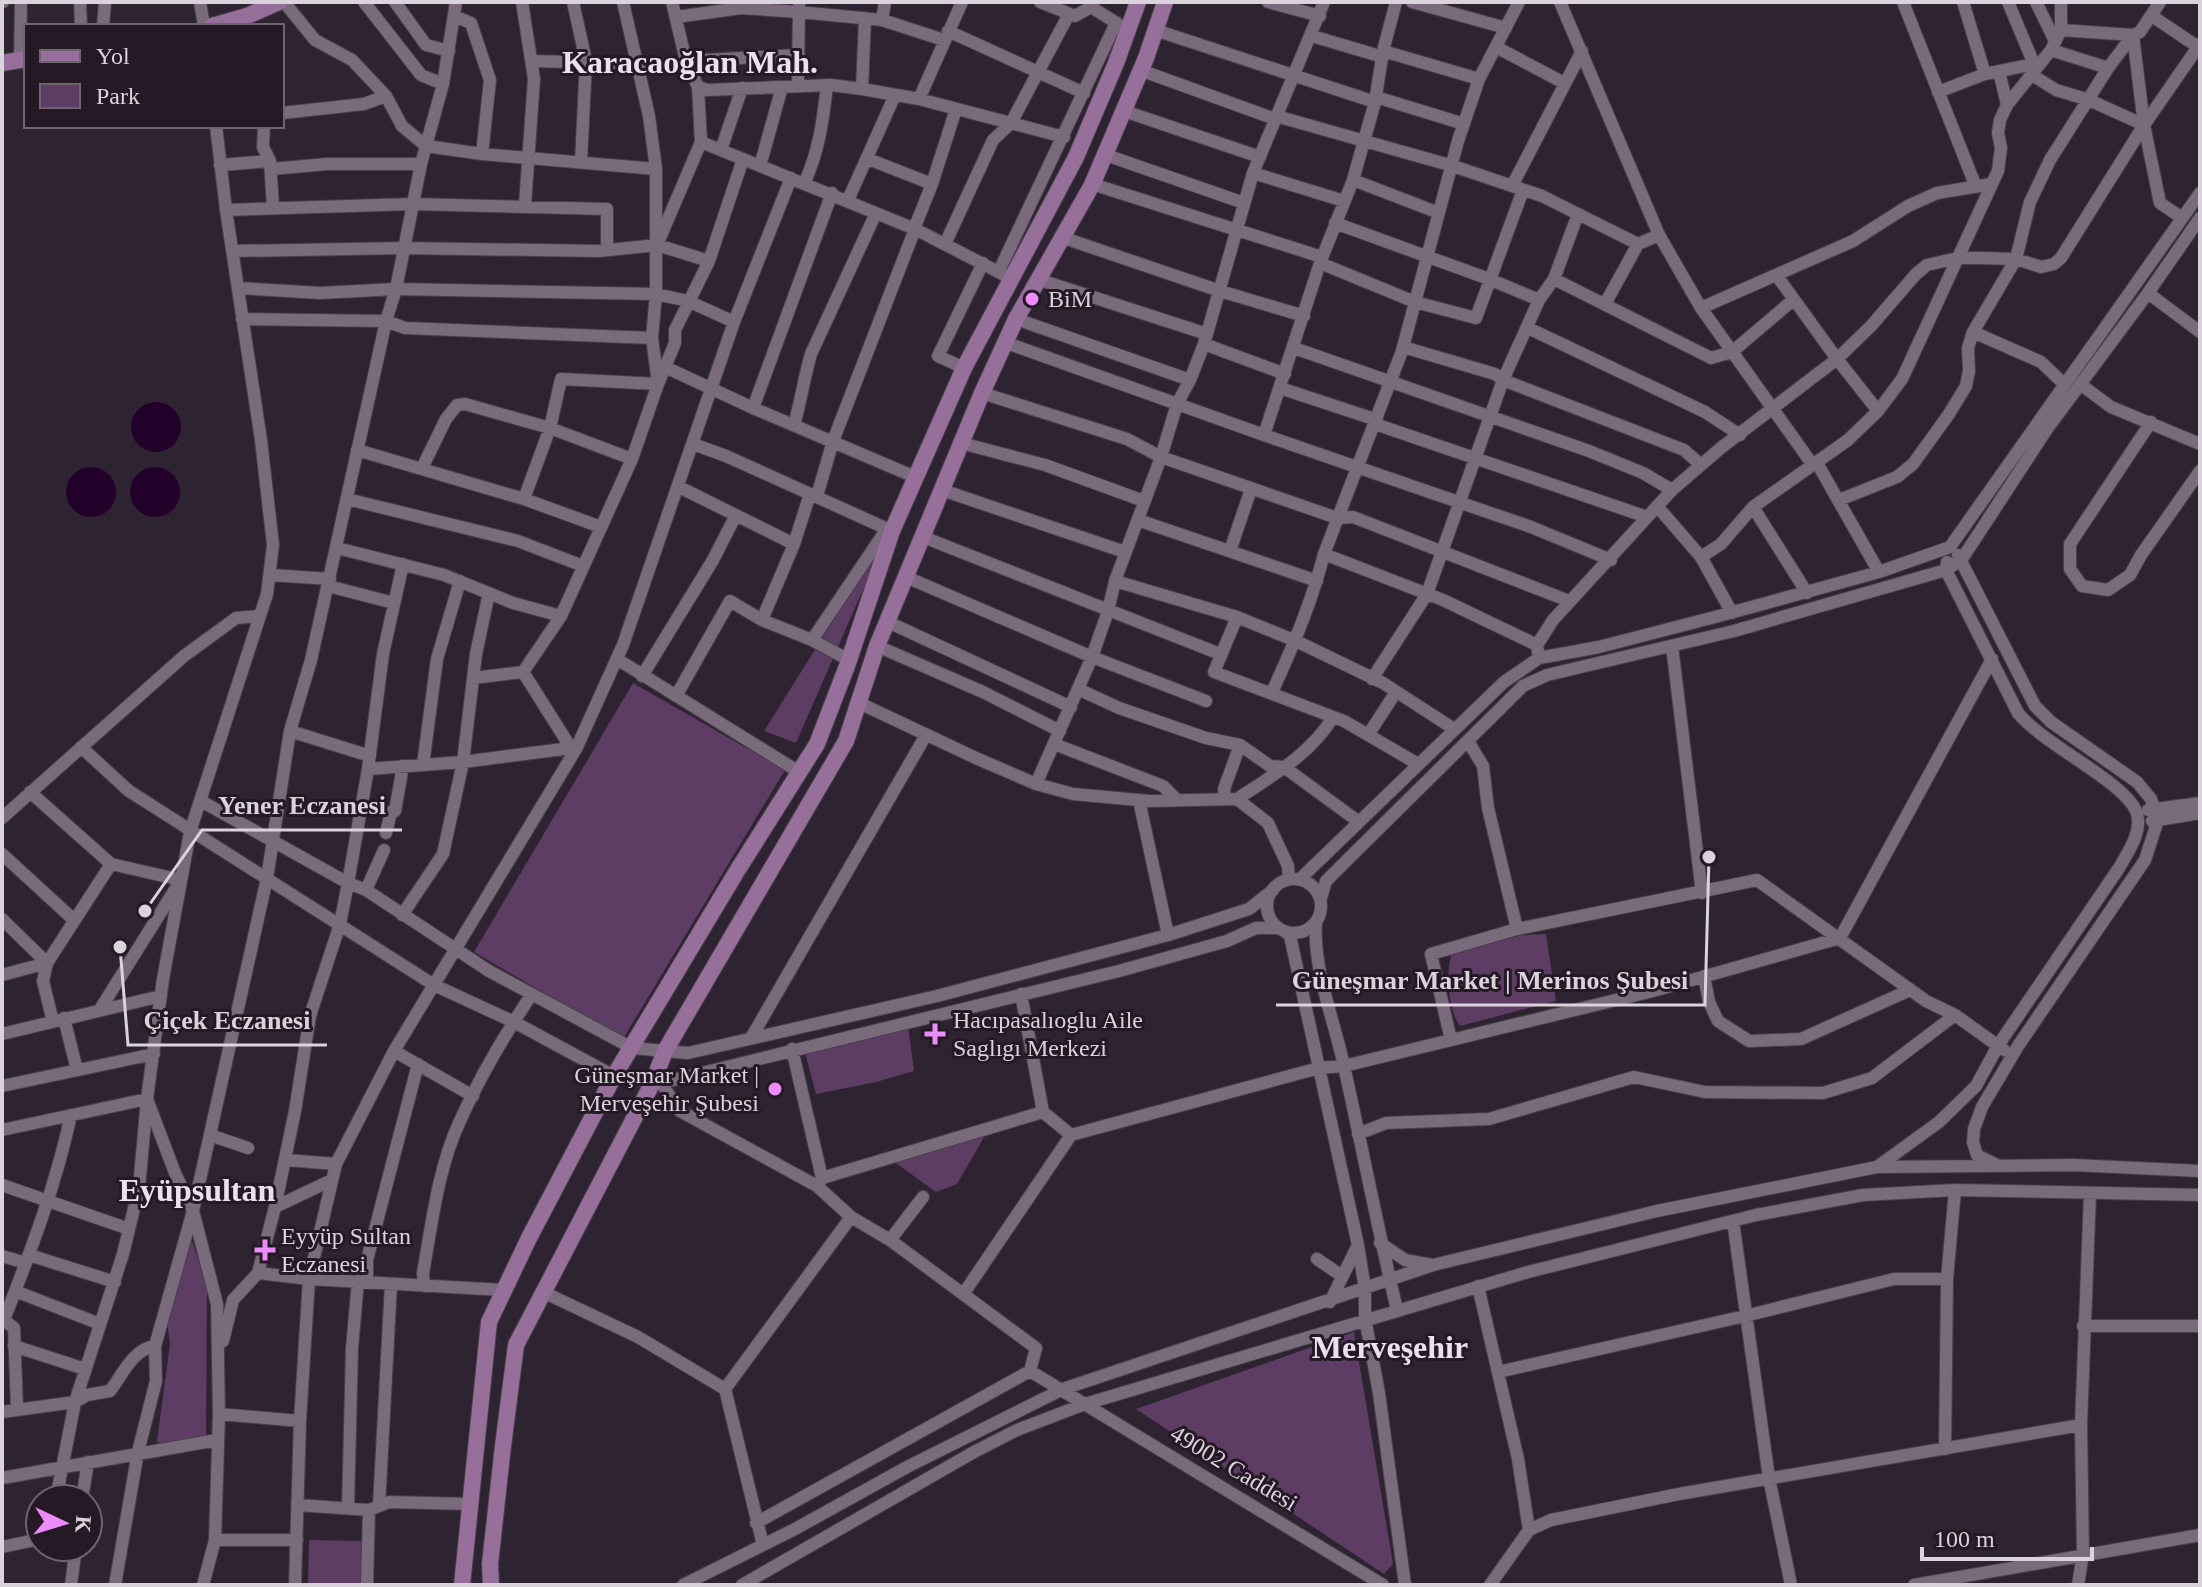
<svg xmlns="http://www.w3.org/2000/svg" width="2202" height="1587" viewBox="0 0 2202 1587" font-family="Georgia,serif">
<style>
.green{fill:#5e3d64}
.water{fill:#230029}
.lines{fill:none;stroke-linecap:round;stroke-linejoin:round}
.minor-casing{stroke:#49404b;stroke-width:14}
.major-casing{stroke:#49404b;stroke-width:18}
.minor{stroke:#796b7b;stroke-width:12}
.major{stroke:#966f9b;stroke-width:16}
.poi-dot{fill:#ec8cfb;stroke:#251926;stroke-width:3}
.labels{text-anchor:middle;stroke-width:6;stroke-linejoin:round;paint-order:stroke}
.poi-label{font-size:24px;fill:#dbd3dc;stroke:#251926;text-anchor:start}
.street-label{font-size:24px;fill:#dbd3dc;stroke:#251926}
.district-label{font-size:32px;font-weight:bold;fill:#eedef0;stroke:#251926}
.leader{fill:none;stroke:#dbd3dc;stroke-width:3}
.callout-dot{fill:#dbd3dc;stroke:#251926;stroke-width:3}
.callout-label{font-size:26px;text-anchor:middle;font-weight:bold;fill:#dbd3dc;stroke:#251926;stroke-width:6;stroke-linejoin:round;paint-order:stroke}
</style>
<rect width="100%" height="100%" fill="#2e2330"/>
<path class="green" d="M878,549L872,569L796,743L764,731Z
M633,683L785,770L623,1039L474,952Z
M1546,934L1556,1001L1460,1026C1448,1010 1445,972 1452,954L1522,935Z
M908,1026L914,1071L876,1082L816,1094L805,1052Z
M987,1132L957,1184L936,1192L893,1161Z
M192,1241L207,1287L206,1436L199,1439L160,1444L157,1441L170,1344L167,1321Z
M1354,1332L1393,1564L1384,1574L1136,1409Z
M309,1540L364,1541L363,1585H308Z"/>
<path class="water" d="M131 427a25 25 0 1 1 50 0a25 25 0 1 1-50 0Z
M66 492a25 25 0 1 1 50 0a25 25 0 1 1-50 0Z
M130 492a25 25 0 1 1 50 0a25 25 0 1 1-50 0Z"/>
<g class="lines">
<defs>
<path id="minor" d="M2,2H3
M80,2L81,26
M200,2L204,26
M284,2L315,40L352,60L386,96L402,126L426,146L482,154L656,169
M364,2L421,75L443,84
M395,2L426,45L449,51
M522,2L534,79L525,205
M573,2L586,61L581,162
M1040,2L1075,16L1091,7L1093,2
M1268,2L1320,16
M1412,2L1506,28
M1560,2L1659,235L1701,308L1810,461L1817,463L1879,572
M1903,2L1976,187
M1963,2L1985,74
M2008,2L2036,69
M2036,2L2055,41
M1091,7L1123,27
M454,16L471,23L490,80L482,154
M2152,16L2198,47
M676,17L741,8L799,12L882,20L944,40
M882,20L885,2
M103,26L105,2
M1155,30L1375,102
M2061,30L2133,35L2140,32L2160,2
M948,31L1084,93
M2133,35L2144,125L2160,203L2182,218
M1312,36L1383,57
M1496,47L1564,83
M2051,50L2108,68
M1383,51L1479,79
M20,60L21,2
M533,61L688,65
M686,61L797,55
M1140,70L1275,119
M1999,71L2007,105
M2032,75L2056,90L2089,100L2144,125
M798,86L799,2
M698,87L707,90L831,85L862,89L919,99L1064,137
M862,89L865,18
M1938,92L1985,74L2034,64
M1376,97L1464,124
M919,99L962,2
M1124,111L1260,157
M282,113L364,104L386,96
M1276,116L1453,166L1542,196L1638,244L1659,235
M264,126L263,147L270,161L273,207
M701,142L915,229L1012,279
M721,150L742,88
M1106,155L1244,203
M868,159L932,184
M220,165L270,161
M760,166L782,87
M271,169L327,164H421
M1253,173L1344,201
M1353,180L1439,213
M804,184C819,151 823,121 827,85
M1092,184L1322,257
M1512,186L1582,51
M848,200L895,95
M226,210L412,204L607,209V250
M1335,223L1489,279L1539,300
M914,229L932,184L956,109
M1061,237L1220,291L1304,316
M660,238L701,142L698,87L686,61L672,2
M945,244L993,140L1011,123L1069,14
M233,251L404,248L599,251L657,245L709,261
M1320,263L1415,302L1476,318L1523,190
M999,271L1116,23
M1777,276L1837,359L1878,411
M1037,279L1207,334
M1554,279L1578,214
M238,288L320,293L396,289L656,294L688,301L734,322
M2148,293L2200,332
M1605,304L1638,244
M1701,308L1853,241L1908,206L1937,193L1991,184
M242,319L386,321L405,328L652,338
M1016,319L1190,380
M1528,328L1705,412L1740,435
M1973,332L2041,362L2064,384
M1004,342L1264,435L1531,527L1611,560
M1204,344L1285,374
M1403,347L1495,374L1503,380L1684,450L1701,465
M1294,348L1589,451L1643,473L1672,490
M665,367L753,408L915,477
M964,368L938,356L983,263
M2080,384L2111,407L2200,444
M1280,388L1377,420
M982,393L1127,439L1161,457L1337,518L1353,517L1569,601
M753,408L832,193
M2151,422L2070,544V569L2082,586L2108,590L2130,575L2141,555L2200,471
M1375,424L1647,517
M794,425C801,401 804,378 811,354L876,213
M1264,435L1320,263L1353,180L1375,102L1383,51L1396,2
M961,443L1045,465L1144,501
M693,444L726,456L892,531
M357,450L524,499L601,527
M422,468L446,419L457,405L465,404L550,428L632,459
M679,487L794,544
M942,490L1125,552
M817,496L833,441L915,229
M347,499L518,541L583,566
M524,499L550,428L561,379L658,384L652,338L656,294V169L649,116L623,2
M1839,500L1897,477L1913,464L1949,414L1966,386L1969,371L1968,348L1973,332L2016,259L2030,202L2050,160L2108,68L2133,35
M1657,506L1701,557L1732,613
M1753,507L1807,593
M1138,520L1317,581
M923,537L1220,654
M337,548L444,575L513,603L561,616
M1230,551L1251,489
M1324,554L1443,600L1537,645
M1958,555L2035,706L2051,722L2137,782L2151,799L2158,820L2145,860L2018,1046L1982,1107L1974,1129L1973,1142L1977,1155L1995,1164
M1701,557L1721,544L1753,507L1848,440L1878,411L1902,379L1998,171L2001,148L1998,133L2000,120L2007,105L2051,50L2061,30V2
M271,575L330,579
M906,577L1092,657L1206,701
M1115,581L1237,617L1296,641L1383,683L1454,729
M328,586L394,603
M1237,617L1214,672L1344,721L1418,764
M762,620L794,544L810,494
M888,622L1071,707
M877,646L983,692L1060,731
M1672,646L1702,893
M1539,658L1537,645L1553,620L1672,490L1722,447L1837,359L1871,326L1916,274L1927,265L1958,258H1981L2016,259L2041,267L2054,264L2061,258L2144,125L2200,44
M617,659L799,772
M849,660L812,640L884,533L891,532
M523,672L571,748
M642,676L713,560L736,515
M473,678L523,672L561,616L632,459L658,384L675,343V330L709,261L743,159
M1372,679L1427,594L1503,380L1539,300L1554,279L1711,358L1732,352L1793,300
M1078,689L1119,708L1206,738L1240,745L1270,766L1284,767L1359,822
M1272,692C1293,647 1312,602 1324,554L1402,351L1458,141L1479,79L1519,2
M676,696L730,601L762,620L812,640
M857,702L978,759L1036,784L1073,794L1149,801L1237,799L1268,823L1288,866L1289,879
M290,731L370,756
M1368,735L1396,692
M1468,741L1483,766L1488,808L1517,929
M1054,744L1163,786L1177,800
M81,747L129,791L434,985L514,1022L614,1076L661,1083L1119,971L1227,941L1256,928H1278
M423,765L437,659L460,581
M368,769L463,762L571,748L576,749
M1036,784L1092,657L1108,611L1115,581L1161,457L1177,404L1190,380L1204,344L1253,173L1324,2
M30,792L111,864L181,880L99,1011
M1225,798L1224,789L1240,745
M1237,799C1272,776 1312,753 1333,717
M1139,800L1168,935
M201,801L348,883L366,890L489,971L632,1048L688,1053L937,996L1168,935L1249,909L1273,890
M2148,810L2200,803
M2,818L184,656L236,618L259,616
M2152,821L2200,813
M386,833L391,812L395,811L403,766
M2,854L74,920
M1267 906a27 27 0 1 1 54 0a27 27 0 1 1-54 0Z
M1300,879L1504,682L1539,658L1599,647L1715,617L1879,572L1950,547L2200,193
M366,890L384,850
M1321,898L1326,881L1523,686L1547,675L1734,631L1946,570L1962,559L2047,429L2148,293L2200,218
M402,915L443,854L463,762L476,654L489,593
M2,919L47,963
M1316,923C1313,970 1334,1019 1344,1066C1362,1147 1378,1229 1397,1310
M1286,932L1290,936L1358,1245L1365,1289V1318L1379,1393L1405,1585
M2,975L47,963
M1704,976L1709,1002L1718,1021L1749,1041L1801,1039L1910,990
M1021,994L1043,1112L1071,1135
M64,1018L77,1070
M53,1022L43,981L47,963L111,864
M2,1034L161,996
M751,1038L926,735
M1451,1040L1431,954L1517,929L1757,880L1926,1001L1955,1015L2004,1050
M792,1049L822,1178
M394,1051L473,1096
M661,1083L680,1111L817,1186L851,1217L890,1240L1036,1348L1030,1371L756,1523
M2,1086L154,1054
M2,1130L147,1099L139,1188L123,1254L75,1402L56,1499
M1358,1134L1386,1123L1489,1119L1634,1077L1705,1092L1823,1093L1872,1078L1955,1015
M210,1135L248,1148
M286,1160L336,1164
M1877,1167L1939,1122L1976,1086L1999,1044L2119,868C2128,852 2144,830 2136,811C2123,781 2044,745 2018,713L1946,570L1947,562
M2,1185L129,1229
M817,1186L822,1178L1043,1112
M275,1207L332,1180
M1733,1221L1769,1478L1791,1585
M890,1240L923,1197
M1380,1243L1405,1260L1432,1265
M29,1255L115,1282
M2,1256L26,1263
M1317,1259L1342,1276
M258,1273L309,1279L503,1290
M367,1281V1260L418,1064
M424,1286L423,1273C432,1223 438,1169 459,1123C479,1078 505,1034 532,994
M1478,1286L1518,1459L1529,1530
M15,1291L100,1324
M543,1292L638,1337L725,1389L763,1545
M964,1293L1071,1135L1319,1068L1344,1066L1653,991L1840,938L1992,659
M1330,1302L1358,1245
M2083,1326H2200
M223,1341L233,1300L258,1273L275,1207L295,1111L310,1016L340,924L348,883L368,769L383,654L403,564
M14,1346L85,1369
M1030,1371L1383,1585
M1498,1372L1745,1316L1894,1279H1947
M725,1389L851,1217
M17,1409L14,1328L4,1320C30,1253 56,1185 71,1115
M2,1412L75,1402L87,1395L110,1391C123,1374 133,1349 155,1346
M219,1414L300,1421
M1945,1449L1947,1279L1955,1190
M2,1478L217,1440
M82,1499L88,1462
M297,1505L369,1510L389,1502L469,1504
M379,1506L391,1284
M348,1508L352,1348L358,1281
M215,1540H297
M2,1547L40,1539
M71,1585L76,1547
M115,1585L138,1452L156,1381L155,1346L193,1211L267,878L290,731L311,660L386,321L396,289L421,164L443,84L456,2
M203,1585L215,1540L219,1414L217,1304L193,1211L175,1173L147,1099L163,979L190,832L267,594L273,545L261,440L226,210L216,126
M295,1585L300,1421L309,1279L336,1164L394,1051L576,749L623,645L734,322L791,178
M367,1585L369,1510
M683,1585L795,1529L907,1467L1063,1389L1433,1265L1657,1211L1877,1167L2073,1165L2200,1171
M742,1585L974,1452L1017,1430L1085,1404L1528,1272L1756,1215L1863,1195L1955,1190L2200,1195
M1490,1585L1529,1530L1551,1520L1679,1494L2081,1425
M1914,1585L2200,1535
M2078,1585L2083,1554L2081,1425L2090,1194"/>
<path id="major" d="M212,26L247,16L279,2
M2,63L26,59
M462,1585L489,1322L529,1238L614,1076L737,871L817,744L847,666L892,531L964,368L1076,157L1116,63L1138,2
M491,1585L490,1564L503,1446L516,1345L653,1082L665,1051L846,741L877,646L982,393L1016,319L1092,185L1146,58L1165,2"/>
</defs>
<use href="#minor" class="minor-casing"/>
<use href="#major" class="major-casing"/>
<use href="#minor" class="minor"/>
<use href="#major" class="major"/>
</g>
<g class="poi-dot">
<circle cx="1032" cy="299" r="8"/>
<path d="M931 1022h8v8h8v8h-8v8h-8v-8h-8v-8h8z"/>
<circle cx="775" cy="1089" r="8"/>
<path d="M261 1238h8v8h8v8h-8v8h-8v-8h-8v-8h8z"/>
</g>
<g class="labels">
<g class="poi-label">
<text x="1048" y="307">BiM</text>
<text x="953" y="1028">Hacıpasalıoglu Aile<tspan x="953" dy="28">Saglıgı Merkezi</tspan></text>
<text x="759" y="1083" text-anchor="end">Güneşmar Market |<tspan x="759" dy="28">Merveşehir Şubesi</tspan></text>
<text x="281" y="1244">Eyyüp Sultan<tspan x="281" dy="28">Eczanesi</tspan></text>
</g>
<g class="street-label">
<text transform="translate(1234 1468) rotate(31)" y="8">49002 Caddesi</text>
</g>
<g class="district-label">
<text x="690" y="73">Karacaoğlan Mah.</text>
<text x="197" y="1201">Eyüpsultan</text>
<text x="1390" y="1358">Merveşehir</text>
</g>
</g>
<path class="leader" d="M145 911L202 830H402M1709 857L1705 1005H1276M120 947L128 1045H327"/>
<g class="callout-dot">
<circle cx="145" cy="911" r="8"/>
<circle cx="1709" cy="857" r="8"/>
<circle cx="120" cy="947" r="8"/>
</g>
<g class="callout-label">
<text x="302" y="814">Yener Eczanesi</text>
<text x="1490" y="989">Güneşmar Market | Merinos Şubesi</text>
<text x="227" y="1029">Çiçek Eczanesi</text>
</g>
<rect width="2202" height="1587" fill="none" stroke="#dbd3dc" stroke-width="8"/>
<rect x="24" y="24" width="260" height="104" fill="#251926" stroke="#6e636f" stroke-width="2"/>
<rect x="40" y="50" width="40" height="12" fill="#966f9b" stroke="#6e636f" stroke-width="2"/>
<text x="96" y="64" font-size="24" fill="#dbd3dc">Yol</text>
<rect x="40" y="84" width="40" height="24" fill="#5e3d64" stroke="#6e636f" stroke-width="2"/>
<text x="96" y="104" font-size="24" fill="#dbd3dc">Park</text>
<g transform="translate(64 1523) rotate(94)"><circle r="38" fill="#251926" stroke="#6e636f" stroke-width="2"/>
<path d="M0-6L14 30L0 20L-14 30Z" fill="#ec8cfb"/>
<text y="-12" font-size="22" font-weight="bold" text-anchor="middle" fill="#dbd3dc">K</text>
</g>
<path d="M1922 1547v12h170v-12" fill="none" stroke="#dbd3dc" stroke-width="4"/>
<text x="1934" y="1547" font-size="24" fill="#dbd3dc" stroke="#251926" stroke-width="6" paint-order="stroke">100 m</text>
</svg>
